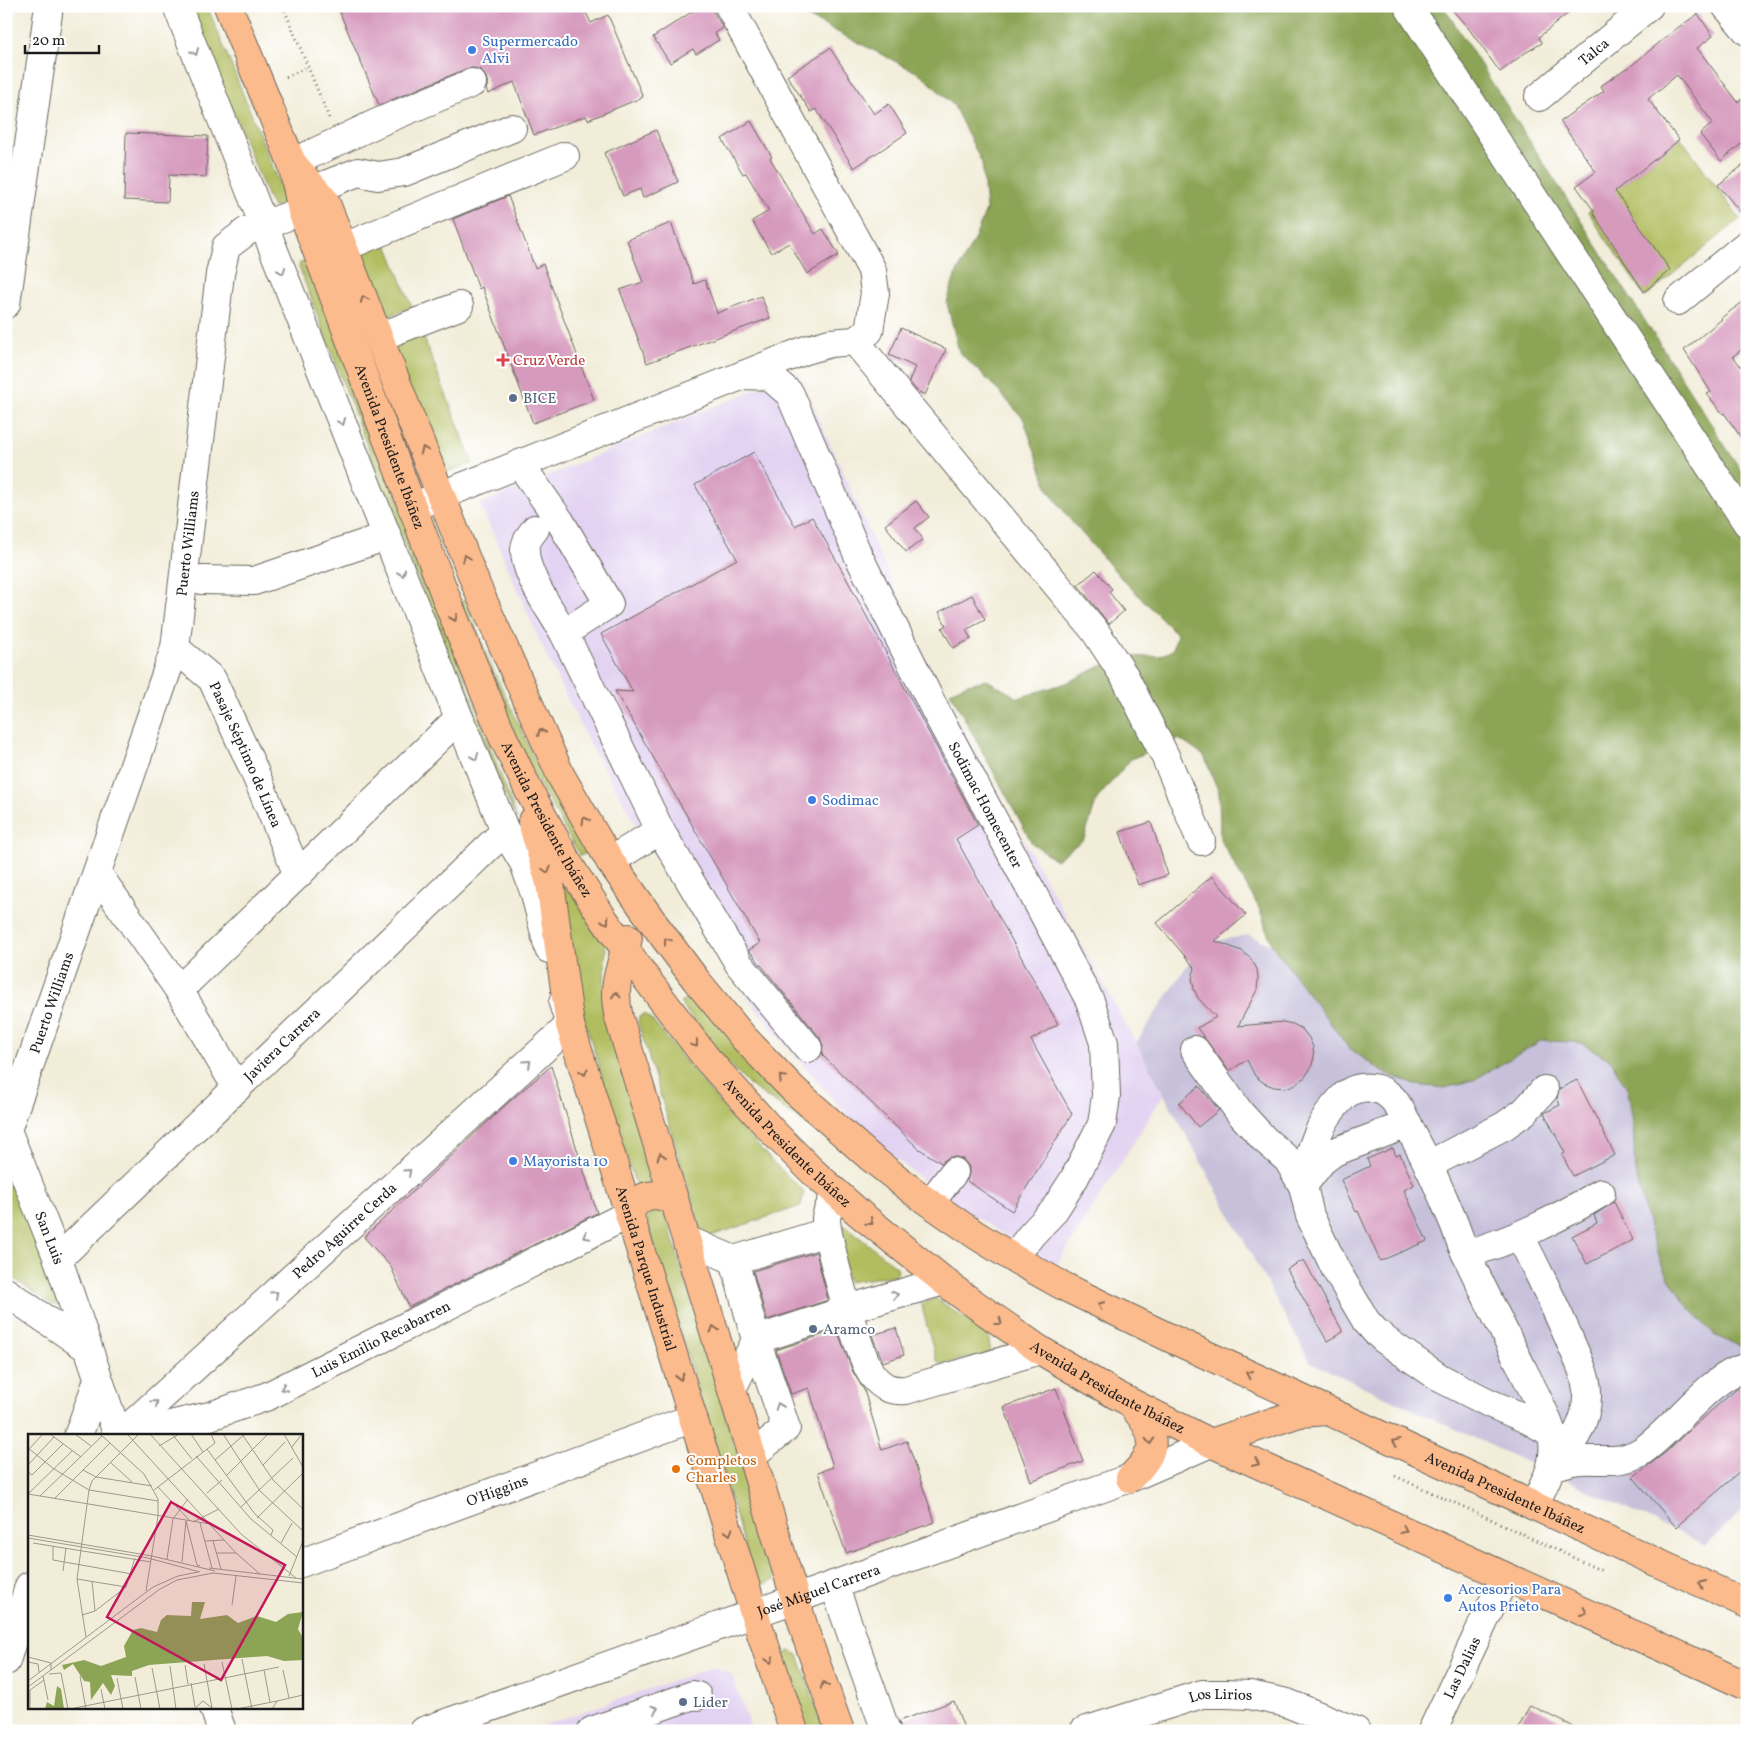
<svg xmlns="http://www.w3.org/2000/svg" width="1753" height="1737" viewBox="0 0 1753 1737" font-family="Vollkorn,serif">
<style>
.built{fill:#e3d3f2}
.industrial{fill:#c6c0da}
.green{fill:#b1bd5e;stroke:#666c3d}
.forest{fill:#8ca455;stroke:#546038}
.building{fill:#d69abd}
.lines{fill:none;stroke-linecap:round;stroke-linejoin:round}
.minor-casing{stroke:#67655e;stroke-width:30}
.major-casing{stroke:#67655e;stroke-width:30}
.path{stroke:#67655e;stroke-width:3;stroke-dasharray:1 4;stroke-linecap:butt}
.minor{stroke:#fff;stroke-width:28}
.major{stroke:#fbbb8d;stroke-width:28}
.oneway{stroke:#999}
.oneway2{stroke:#8c6c54}
.shop-dot{fill:#3f7fe0;stroke:#fff;stroke-width:2}
.health-dot{fill:#e0444e;stroke:#fff;stroke-width:2}
.service-dot{fill:#5c6f8a;stroke:#fff;stroke-width:2}
.food-dot{fill:#e8710a;stroke:#fff;stroke-width:2}
.labels{text-anchor:middle;stroke-width:4;stroke-linejoin:round;paint-order:stroke}
.shop-label{font-size:15px;fill:#366cbe;stroke:#fff;text-anchor:start}
.street-label{font-size:15px;fill:#1c1c1c;stroke:#fff}
.health-label{font-size:15px;fill:#be3a42;stroke:#fff;text-anchor:start}
.service-label{font-size:15px;fill:#4e5e75;stroke:#fff;text-anchor:start}
.food-label{font-size:15px;fill:#c56008;stroke:#fff;text-anchor:start}
.inset-road{fill:none;stroke:#9c998d;stroke-width:1}
.view{fill:#c2185b;fill-opacity:0.15;stroke:#c2185b;stroke-width:2.5}
.inset-edge{fill:none;stroke:#1c1c1c;stroke-width:2.5}
</style>
<rect width="100%" height="100%" fill="#fff"/>
<filter id="ink" filterUnits="userSpaceOnUse"><feTurbulence type="fractalNoise" baseFrequency=".02" numOctaves="2"/><feDisplacementMap in="SourceGraphic" scale="10" xChannelSelector="R" yChannelSelector="G"/><feConvolveMatrix kernelMatrix="1 2 1 2 8 2 1 2 1" color-interpolation-filters="sRGB"/></filter>
<filter id="wash" filterUnits="userSpaceOnUse"><feTurbulence type="fractalNoise" baseFrequency=".0096" numOctaves="4" result="noise"/><feDisplacementMap in="SourceGraphic" scale="20" xChannelSelector="R" yChannelSelector="G"/><feGaussianBlur stdDeviation="1.12" result="paint"/><feColorMatrix in="noise" values="0 0 0 0 0 0 0 0 0 0 0 0 0 0 0 0 0 1.4 0 .05"/><feComposite in="paint" operator="in"/></filter>
<g filter="url(#wash)">
<rect width="100%" height="100%" fill="#f2edd9"/>
<path class="built" d="M798,372L922,650L946,699L1164,1094L1057,1265L998,1231L937,1191L881,1147L841,1108L774,1032L755,1007L716,954L658,863L586,737L545,653L480,504Z
M713,1667L732,1675L751,1731H527Z"/>
<path class="industrial" d="M1249,935L1272,945L1289,968L1382,1072L1415,1085L1445,1088L1512,1058L1542,1040L1581,1043L1611,1060L1627,1091L1633,1122L1635,1172L1650,1231L1664,1270L1714,1335L1747,1349V1506L1706,1545L1310,1362L1136,1043L1190,961L1215,941Z"/>
<path class="green" d="M190,6H207L284,194L286,201L282,208L273,207L269,200Z
M1681,138L1740,219L1645,297L1588,212Z
M384,237L412,307L384,318L352,251Z
M307,260L310,262L517,819L488,762L459,687L299,267L300,263Z
M420,328L473,463L448,472L443,473L391,344Z
M465,600L494,671L536,762L587,853L580,856L529,766L460,602Z
M554,867L605,942L606,951L604,984L656,1183L641,1189L634,1180L580,1005Z
M689,995H694L760,1071L811,1127V1128L748,1084L726,1061L680,1003Z
M644,1014L651,1019L728,1113L773,1162L804,1191L801,1206L711,1236H706L702,1232L638,1022L639,1017Z
M12,1179L61,1303L58,1305L51,1304L6,1273V1191Z
M657,1207L665,1213L775,1580L757,1587L647,1221C648,1214 650,1210 657,1207Z
M844,1225L897,1267L898,1271L896,1275L848,1282L838,1238Z
M936,1298L989,1336L990,1353L944,1364L939,1363L936,1359L921,1304Z
M790,1651L798,1655L825,1731H804L780,1656Z"/>
<path class="forest" d="M793,6H1443L1747,480V1349L1714,1335L1686,1304L1664,1270L1650,1231L1635,1172L1633,1122L1628,1091L1611,1060L1581,1043L1542,1040L1474,1080L1445,1088L1415,1085L1382,1072L1348,1047L1272,945L1259,908L1220,839L1219,793L1204,756L1179,739L1131,759L1097,799L1084,839L1056,860L1032,843L950,692L967,684L987,680L1018,698L1066,683L1120,657L1159,656L1173,650L1177,634L1123,580L1072,522L1049,491L1023,418L989,381L959,352L947,303L955,276L975,238L986,210L982,163L954,106L922,75L802,14Z"/>
<g id="blocks">
<path class="building" d="M337,6H583L591,23L608,15L643,97L588,120L586,116L534,135L514,82L488,94L486,89L488,84L486,77L481,70L473,68L466,69L379,105Z
M701,6H710L723,28L715,33L719,40L696,54L693,49L670,63L653,37Z
M1449,6H1577L1539,37L1542,43L1525,53L1500,72L1469,29Z
M1698,14L1713,36L1697,48L1738,102L1747,95V139L1721,161L1700,134L1713,123L1677,75L1648,99L1679,140L1615,191L1670,270L1644,292L1593,213L1594,211L1576,186L1596,172L1560,121L1604,91L1601,86L1626,68L1627,69L1676,29Z
M830,48L874,114L889,104L907,133L854,168L816,109L811,112L787,76Z
M751,121L772,157L770,158L815,234L823,229L839,255L807,274L789,243L771,253L752,221L769,211L746,173L743,174L722,139Z
M656,130L678,182L643,198L640,189L623,196L604,153Z
M126,133L208,136L206,177L169,175L168,202L124,200Z
M1747,162V220L1718,185Z
M508,196L535,268L543,264L594,400L533,423L482,287L479,289L453,219Z
M671,223L694,284L705,280L717,313L761,296L770,318L647,363L620,290L643,282L627,240Z
M1747,299V346L1733,356L1747,375V446L1724,413L1723,414L1707,394L1711,392L1684,350L1722,319L1721,318Z
M901,328L946,349L925,395L917,391L909,381L915,367L889,355Z
M754,452L795,526L812,517L844,574L978,825L956,839L1058,1024L1031,1040L1072,1114L1012,1211L967,1181L969,1174V1167L963,1159L956,1157H949L941,1163L918,1148L822,1055L823,1046L820,1038L749,950L760,943L615,691L633,692L601,634L737,559L695,485Z
M916,501L929,517L915,528L923,539L906,552L885,525Z
M1096,570L1112,589L1109,592L1124,611L1109,624L1078,585Z
M972,595L985,620L966,630L971,639L953,648L942,628L946,625L939,612Z
M1151,822L1168,875L1138,885L1120,832Z
M1212,876L1246,915L1215,941L1242,951L1251,959L1257,969L1258,979L1257,990L1238,1026L1283,1022L1293,1024L1302,1029L1309,1038L1313,1047L1314,1057L1311,1068L1305,1077L1296,1084L1286,1088L1274,1087L1264,1083L1255,1076L1247,1060L1229,1071L1197,1028L1216,1017L1198,998L1194,989L1192,978L1195,968L1157,923Z
M551,1066L597,1213L409,1307L391,1267L364,1237L509,1102Z
M1577,1080L1615,1155L1573,1176L1562,1155L1565,1153L1544,1113L1560,1105L1557,1098L1559,1089Z
M1199,1086L1219,1110L1198,1127L1179,1103Z
M1393,1148L1396,1156L1400,1154L1414,1185L1404,1190L1427,1241L1380,1261L1358,1211L1356,1212L1341,1180L1370,1166L1367,1159Z
M1614,1202L1633,1240L1587,1264L1572,1236L1597,1223L1594,1215Z
M816,1252L828,1300L767,1320L753,1271Z
M1304,1260L1343,1332L1327,1341L1287,1269Z
M896,1328L904,1355L883,1362L872,1335Z
M837,1330L853,1372L864,1390L882,1450L907,1441L935,1522L846,1553L818,1472L833,1467L809,1388L791,1394L776,1350Z
M1747,1384V1466L1676,1527L1633,1477L1665,1453L1691,1428L1739,1387Z
M1056,1388L1083,1461L1031,1481L1004,1407Z
M954,1701L965,1731H901L899,1721Z
M1530,1705L1582,1731H1517Z"/>
</g>
</g>
<g filter="url(#ink)">
<use href="#blocks" fill-opacity="0" stroke="#67655e" stroke-width="1"/>
<g class="lines">
<defs>
<g id="minor">
<path d="M177,6L459,718L505,831L524,863L535,894L549,949"/>
<path d="M1408,6L1747,523"/>
<path d="M1726,6L1747,31"/>
<path id="s1" d="M1539,97L1649,6"/>
<path d="M292,163L377,123L472,83"/>
<path d="M315,189L358,172L378,176L404,172L512,128"/>
<path d="M344,247L565,156"/>
<path d="M1678,301L1747,244"/>
<path d="M6,304L49,6"/>
<path d="M379,337L459,306"/>
<path d="M855,341L1095,631L1125,677L1166,758L1201,841"/>
<path id="s2" d="M743,375L769,376L790,394L858,555L935,710L1090,1001L1104,1043L1106,1096L1102,1124L1074,1179L1053,1212L1032,1234L1013,1258"/>
<path d="M520,464L560,521L609,604L564,633L660,830L610,861"/>
<path d="M412,507L806,350L830,343L855,341L869,331L875,293L872,270L729,6"/>
<path d="M535,529C531,534 525,542 525,549C524,574 552,612 564,633"/>
<path d="M202,580L254,581L387,536"/>
<path id="s3" d="M175,648L212,679L252,766L298,875"/>
<path d="M660,830L739,964L808,1048"/>
<path d="M97,873L179,990L237,1088"/>
<path d="M179,990L459,718"/>
<path d="M1195,1050L1240,1113L1264,1139L1288,1160L1303,1186L1310,1216L1336,1270L1366,1321L1375,1331L1385,1340L1440,1378L1489,1403L1529,1420L1552,1433"/>
<path id="s4" d="M7,1130L58,1259L118,1436"/>
<path id="s5" d="M6,1133L175,648L220,274L226,247L247,231L302,211"/>
<path d="M1428,1165L1504,1126L1524,1112L1544,1090"/>
<path d="M1305,1183L1322,1161L1334,1152L1408,1124"/>
<path d="M1303,1186C1309,1153 1318,1122 1342,1098C1356,1084 1379,1084 1393,1099C1401,1108 1407,1124 1413,1135C1428,1163 1441,1192 1453,1221C1458,1233 1461,1245 1467,1256C1485,1295 1505,1333 1524,1372C1533,1390 1547,1415 1552,1434C1558,1462 1545,1482 1534,1506"/>
<path d="M836,1193C833,1200 827,1210 826,1218C826,1239 860,1362 873,1376C883,1388 891,1391 906,1390L1040,1350"/>
<path d="M930,1203L954,1172"/>
<path d="M1520,1236C1537,1269 1553,1302 1568,1336C1575,1354 1587,1374 1587,1393C1588,1424 1571,1446 1552,1467"/>
<path d="M687,1240L734,1260L827,1232"/>
<path d="M1466,1254C1515,1240 1557,1219 1601,1193"/>
<path id="s6" d="M58,1259L505,831"/>
<path d="M734,1260L756,1340L786,1428L752,1455"/>
<path d="M6,1292L87,1348"/>
<path d="M732,1389L756,1340L862,1305L943,1281"/>
<path d="M78,1436L98,1380"/>
<path id="s7" d="M119,1436L570,1025L563,1003"/>
<path id="s8" d="M122,1436L210,1416L268,1396L629,1214"/>
<path d="M1552,1467C1562,1464 1572,1460 1582,1460C1604,1459 1621,1464 1642,1451C1676,1428 1707,1378 1747,1367"/>
<path id="s9" d="M301,1563L693,1418"/>
<path d="M834,1585L886,1731"/>
<path d="M6,1661L29,1586"/>
<path d="M214,1708L222,1731"/>
<path id="s10" d="M424,1731L806,1595L1130,1478L1211,1443"/>
<path d="M592,1731L693,1695L697,1696"/>
<path id="s11" d="M1084,1731L1202,1694H1226L1250,1695L1287,1703L1356,1731"/>
<path id="s12" d="M1432,1731L1505,1577"/>
</g>
<g id="major">
<path id="s13" d="M228,6L292,163L302,211L450,608L502,735L528,789L568,863L603,918L645,977L707,1059L773,1132L813,1172L860,1214L959,1293L1040,1350L1116,1395L1211,1443L1747,1686"/>
<path id="s14" d="M293,164L325,201L477,587L561,776L610,861L655,925L696,980L744,1038L793,1089L871,1158L918,1195L976,1235L1013,1258L1065,1287L1170,1338L1747,1604"/>
<path id="s15" d="M532,822L550,883L570,1025L754,1613L794,1731"/>
<path d="M628,938C621,969 611,984 619,1018L808,1641L840,1731"/>
<path d="M629,1214C639,1193 657,1190 675,1203"/>
<path d="M1211,1443L1299,1413L1329,1411"/>
<path d="M1130,1478C1161,1448 1157,1434 1130,1403"/>
</g>
</defs>
<use href="#minor" class="minor-casing"/>
<use href="#major" class="major-casing"/>
<path class="path" d="M283,6L329,118
M286,77L308,67
M1395,1476L1473,1511L1602,1571"/>
<use href="#minor" class="minor"/>
<use href="#major" class="major"/>
</g>
<defs><path id="oneway-chevron" d="M-2-3.5L2.5 0L-2 3.5" fill="none" stroke-width="1.6" stroke-linecap="round" stroke-linejoin="round" transform="scale(1.25)"/></defs>
<g class="oneway">
<use href="#oneway-chevron" transform="translate(195 52) rotate(68)"/>
<use href="#oneway-chevron" transform="translate(282 271) rotate(68)"/>
<use href="#oneway-chevron" transform="translate(342 422) rotate(68)"/>
<use href="#oneway-chevron" transform="translate(402 573) rotate(68)"/>
<use href="#oneway-chevron" transform="translate(475 757) rotate(68)"/>
<use href="#oneway-chevron" transform="translate(528 1063) rotate(-42)"/>
<use href="#oneway-chevron" transform="translate(408 1172) rotate(-42)"/>
<use href="#oneway-chevron" transform="translate(586 1236) rotate(153)"/>
<use href="#oneway-chevron" transform="translate(275 1294) rotate(-42)"/>
<use href="#oneway-chevron" transform="translate(895 1295) rotate(-17)"/>
<use href="#oneway-chevron" transform="translate(284 1388) rotate(153)"/>
<use href="#oneway-chevron" transform="translate(155 1403) rotate(-42)"/>
<use href="#oneway-chevron" transform="translate(779 1406) rotate(-109)"/>
<use href="#oneway-chevron" transform="translate(655 1709) rotate(-19)"/>
</g>
<g class="oneway2">
<use href="#oneway-chevron" transform="translate(364 299) rotate(-111)"/>
<use href="#oneway-chevron" transform="translate(424 450) rotate(-112)"/>
<use href="#oneway-chevron" transform="translate(466 558) rotate(-111)"/>
<use href="#oneway-chevron" transform="translate(454 618) rotate(67)"/>
<use href="#oneway-chevron" transform="translate(541 732) rotate(-114)"/>
<use href="#oneway-chevron" transform="translate(585 820) rotate(-119)"/>
<use href="#oneway-chevron" transform="translate(547 870) rotate(75)"/>
<use href="#oneway-chevron" transform="translate(606 921) rotate(56)"/>
<use href="#oneway-chevron" transform="translate(667 941) rotate(-127)"/>
<use href="#oneway-chevron" transform="translate(616 995) rotate(-92)"/>
<use href="#oneway-chevron" transform="translate(695 1044) rotate(53)"/>
<use href="#oneway-chevron" transform="translate(584 1072) rotate(73)"/>
<use href="#oneway-chevron" transform="translate(782 1078) rotate(-135)"/>
<use href="#oneway-chevron" transform="translate(661 1156) rotate(-107)"/>
<use href="#oneway-chevron" transform="translate(870 1222) rotate(40)"/>
<use href="#oneway-chevron" transform="translate(1101 1305) rotate(-155)"/>
<use href="#oneway-chevron" transform="translate(999 1322) rotate(36)"/>
<use href="#oneway-chevron" transform="translate(714 1329) rotate(-107)"/>
<use href="#oneway-chevron" transform="translate(1249 1374) rotate(-155)"/>
<use href="#oneway-chevron" transform="translate(680 1377) rotate(73)"/>
<use href="#oneway-chevron" transform="translate(1150 1441) rotate(87)"/>
<use href="#oneway-chevron" transform="translate(1396 1442) rotate(-155)"/>
<use href="#oneway-chevron" transform="translate(1256 1463) rotate(24)"/>
<use href="#oneway-chevron" transform="translate(1404 1530) rotate(24)"/>
<use href="#oneway-chevron" transform="translate(729 1532) rotate(73)"/>
<use href="#oneway-chevron" transform="translate(1702 1584) rotate(-155)"/>
<use href="#oneway-chevron" transform="translate(1584 1612) rotate(24)"/>
<use href="#oneway-chevron" transform="translate(770 1660) rotate(71)"/>
<use href="#oneway-chevron" transform="translate(824 1685) rotate(-109)"/>
</g>
</g>
<g class="shop-dot">
<circle cx="472" cy="50" r="5"/>
<circle cx="812" cy="800" r="5"/>
<circle cx="513" cy="1161" r="5"/>
<circle cx="1448" cy="1598" r="5"/>
</g>
<path class="health-dot" d="M500.5 352.5h5v5h5v5h-5v5h-5v-5h-5v-5h5z"/>
<g class="service-dot">
<circle cx="513" cy="398" r="5"/>
<circle cx="813" cy="1329" r="5"/>
<circle cx="683" cy="1702" r="5"/>
</g>
<circle class="food-dot" cx="676" cy="1469" r="5"/>
<g class="labels">
<g class="shop-label">
<text x="482" y="46">Supermercado<tspan x="482" dy="17">Alvi</tspan></text>
<text x="822" y="805">Sodimac</text>
<text x="523" y="1166">Mayorista 10</text>
<text x="1458" y="1594">Accesorios Para<tspan x="1458" dy="17">Autos Prieto</tspan></text>
</g>
<g class="street-label">
<text dy="5" stroke="none"><textPath href="#s1" startOffset="71">Talca</textPath></text>
<text dy="5" stroke="none"><textPath href="#s13" startOffset="470">Avenida Presidente Ibáñez</textPath></text>
<text dy="5" stroke="none"><textPath href="#s5" startOffset="619">Puerto Williams</textPath></text>
<text dy="5" stroke="none"><textPath href="#s3" startOffset="131">Pasaje Séptimo de Línea</textPath></text>
<text dy="5" stroke="none"><textPath href="#s2" startOffset="509">Sodimac Homecenter</textPath></text>
<text dy="5" stroke="none"><textPath href="#s13" startOffset="875">Avenida Presidente Ibáñez</textPath></text>
<text dy="5" stroke="none"><textPath href="#s5" startOffset="138">Puerto Williams</textPath></text>
<text dy="5" stroke="none"><textPath href="#s6" startOffset="310">Javiera Carrera</textPath></text>
<text dy="5" stroke="none"><textPath href="#s13" startOffset="1280">Avenida Presidente Ibáñez</textPath></text>
<text dy="5" stroke="none"><textPath href="#s7" startOffset="305">Pedro Aguirre Cerda</textPath></text>
<text dy="5" stroke="none"><textPath href="#s4" startOffset="116">San Luis</textPath></text>
<text dy="5" stroke="none"><textPath href="#s15" startOffset="462">Avenida Parque Industrial</textPath></text>
<text dy="5" stroke="none"><textPath href="#s8" startOffset="278">Luis Emilio Recabarren</textPath></text>
<text dy="5" stroke="none"><textPath href="#s13" startOffset="1685">Avenida Presidente Ibáñez</textPath></text>
<text dy="5" stroke="none"><textPath href="#s9" startOffset="209">O'Higgins</textPath></text>
<text dy="5" stroke="none"><textPath href="#s14" startOffset="1885">Avenida Presidente Ibáñez</textPath></text>
<text dy="5" stroke="none"><textPath href="#s10" startOffset="419">José Miguel Carrera</textPath></text>
<text dy="5" stroke="none"><textPath href="#s12" startOffset="70">Las Dalias</textPath></text>
<text dy="5" stroke="none"><textPath href="#s11" startOffset="142">Los Lirios</textPath></text>
</g>
<g class="health-label">
<text x="513" y="365">Cruz Verde</text>
</g>
<g class="service-label">
<text x="523" y="403">BICE</text>
<text x="823" y="1334">Aramco</text>
<text x="693" y="1707">Lider</text>
</g>
<g class="food-label">
<text x="686" y="1465">Completos<tspan x="686" dy="17">Charles</tspan></text>
</g>
</g>
<g transform="translate(28 1434)">
<rect width="275" height="275" fill="#f2edd9"/>
<path d="M164,168H177L172,185L199,181L210,189L229,182L248,188L260,180L275,178L270,195L275,204V226L256,227L239,222L121,231L104,237V242L83,241L87,252L83,261L75,249L63,266L62,248L56,247L45,230L36,236L34,231L56,226L73,232L98,223L96,212L105,196L113,194L129,198L133,186L139,181L163,182ZM29,252L33,255L36,275H17L19,268L26,272Z" fill="#8ca455"/>
<path class="inset-road" d="M22,0L53,23M47,0L63,12M72,0L116,40L130,65V82L118,157M99,0L208,119L232,140M122,0L213,100L268,144M144,0L164,25M163,0L175,18M195,0L232,57L275,97M214,0L245,46L275,75M256,0L275,33M131,12L151,0M264,13L274,0M0,14L26,35L61,56L130,67M1,15L15,0M179,15L227,80L245,96L243,101M168,22L223,85L269,123M187,26L217,0M82,28L104,48M0,31L26,3M235,31L257,8M55,36L68,43L124,52M0,38L4,41L35,10M198,42L240,0M130,53L162,87M126,56L187,9L183,0M179,59L194,46M0,60L182,90M0,60L44,17M12,62L74,2M27,64L82,9M213,73L265,24M229,84L275,39M158,87L169,131L172,132M165,88L191,75M172,89L184,134M0,101L124,122L187,137M0,104L120,124L172,138M177,107L196,106M185,107L193,135M5,109L123,128M253,109L264,89M25,112V126L104,140M188,119H208M139,125L145,85L160,65M154,128L158,87M181,134L275,145M35,137L38,114M261,142L275,107M49,145L98,153M64,147L67,177M204,171L208,142M54,181L67,177L98,153L107,124M58,203L49,145L61,56L64,47L111,0M0,223L23,229V236M214,225L224,275M0,228L10,230L11,238M194,228L204,275M176,230L184,274M157,231L160,250M142,232L148,275M124,234L132,275M236,236L242,268M255,236L261,264M21,240L33,239L40,275M15,242L20,266M52,242L58,275M107,243L113,275M89,244L95,275M0,247L125,153L150,142L170,138M163,249L167,273M0,253L132,155L149,146L185,139L275,149M73,255L77,275M2,275V256L16,246M42,275L251,233M166,275L175,267L184,274M209,275L249,267M244,275L249,267L275,261"/>
<path class="view" d="M143,68L257,131L193,246L79,183Z"/>
<rect width="275" height="275" class="inset-edge"/>
</g>
<rect width="1753" height="1737" fill="none" stroke="#fff" stroke-width="25"/>
<path d="M25 45v8h74v-8" fill="none" stroke="#1c1c1c" stroke-width="2.5"/>
<text x="32" y="45" font-size="15" fill="#1c1c1c" stroke="#ffffff" stroke-width="4" paint-order="stroke">20 m</text>
</svg>
